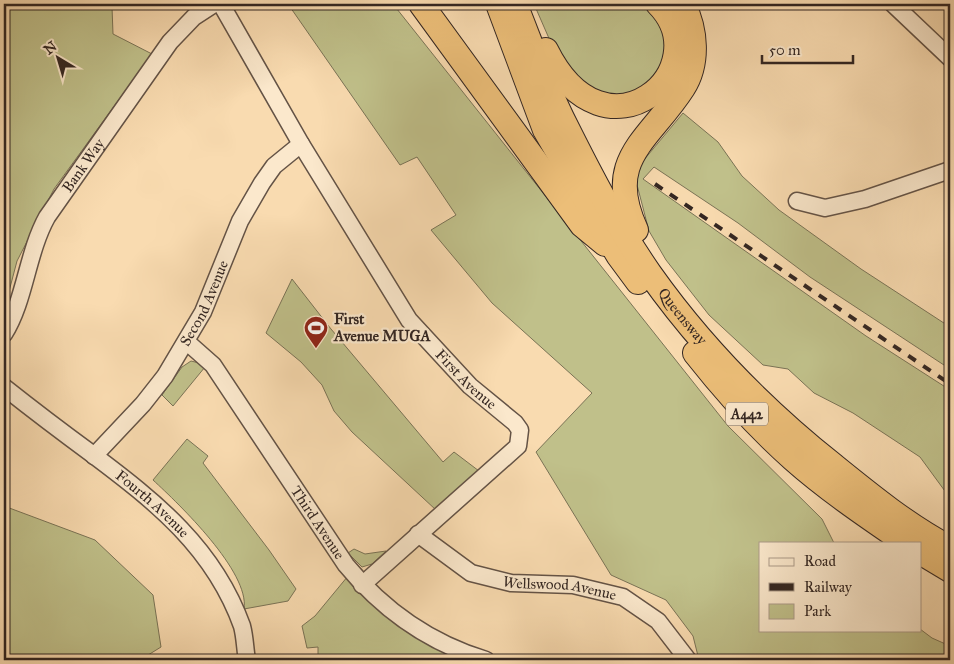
<svg xmlns="http://www.w3.org/2000/svg" width="954" height="664" viewBox="0 0 954 664" font-family="'IM FELL Great Primer',serif">
<style>
.green{fill:#c0c08a;stroke:#7a7356}
.lines{fill:none;stroke-linecap:round;stroke-linejoin:round}
.minor-casing{stroke:#645346;stroke-width:19}
.highway-casing{stroke:#332622;stroke-width:26}
.minor{stroke:#fbe8cc;stroke-width:16}
.highway{stroke:#ecbe78;stroke-width:24}
.rail{stroke:#332622;stroke-width:4;stroke-dasharray:9 9;stroke-linecap:butt}
.labels{text-anchor:middle;stroke-width:4.5;stroke-linejoin:round;paint-order:stroke}
.shield{fill:#fbe8cc;stroke:#6f6055;stroke-width:1}
.shield-label{font-size:14px;font-weight:bold;fill:#332622}
.street-label{font-size:15px;fill:#332622;stroke:#fbe8cc}
.poi-label{font-size:15px;font-weight:bold;fill:#332622;stroke:#fbe8cc;text-anchor:start}
</style>
<rect width="100%" height="100%" fill="#f9dbb0"/>
<filter id="stains"><feTurbulence type="fractalNoise" baseFrequency=".004" numOctaves="4"/><feColorMatrix values="0 0 0 0 .2 0 0 0 0 .09 0 0 0 0 .02 0 0 0 .5 -.17"/></filter>
<radialGradient id="worn" r=".72"><stop offset=".6" stop-color="#630" stop-opacity="0"/><stop offset="1" stop-color="#630" stop-opacity=".3"/></radialGradient>
<path class="green" d="M4,4H101L112,7L113,34L152,54L54,189L17,261L7,299L4,296Z
M288,4H393L728,426L822,519L834,543H760V630L920,629L932,638L950,646V660H699L693,636L666,600L611,575L536,452L592,393L492,303L431,230L456,215L417,157L400,165Z
M534,4H647L663,21L669,54L640,94L595,96L558,59Z
M683,113L718,142L742,176L779,210L861,269L950,327V369L810,277L738,223L654,167L643,179L866,336L950,390V498L920,457L853,413L814,393L788,369L763,365L709,315L666,260L649,231L635,177L643,161Z
M292,279L331,329L443,462L454,452L479,471L436,510L352,432L334,411L322,385L301,362L266,333Z
M191,361L199,363L205,367L173,406L162,395L182,367Z
M187,439L208,456L203,463L269,550L296,589L288,601L244,609C250,572 179,504 153,480Z
M4,506L95,540L153,595L161,647L140,660H4Z
M354,549L365,554L386,551L372,564L362,567L348,553Z
M348,576L476,660H318V647L307,648L302,626L315,616Z"/>
<g class="lines">
<defs>
<g id="minor">
<path id="s1" d="M221,4L301,144L409,320L470,386L515,423L520,430L518,446L362,585"/>
<path d="M893,4L950,58"/>
<path d="M797,201L825,208L865,199L950,170"/>
<path id="s2" d="M4,334C25,301 27,253 47,217L170,42L194,17L214,4"/>
<path id="s3" d="M187,342L213,365L346,565C383,610 430,643 486,660"/>
<path id="s4" d="M4,387C33,410 62,432 92,454C156,502 214,548 242,626C245,637 245,649 247,660"/>
<path id="s5" d="M94,456L143,404L165,376L203,312L240,221L262,183L274,166L301,144"/>
<path id="s6" d="M418,534L471,573L511,583L573,585L623,597L658,621L688,660"/>
</g>
<g id="highway">
<path d="M421,4L582,225L605,244"/>
<path d="M498,4L545,130L618,255L638,282"/>
<path id="s7" d="M515,4C531,44 546,87 566,126C591,176 618,228 650,274C701,346 764,410 833,465C870,495 908,526 950,548"/>
<path d="M546,50C606,171 721,68 658,4"/>
<path d="M636,230C603,159 649,141 683,88C699,63 696,29 683,4"/>
<path d="M695,353C725,391 757,427 793,459C828,490 868,517 906,543"/>
<path d="M920,552L950,570"/>
</g>
</defs>
<use href="#minor" class="minor-casing"/>
<use href="#highway" class="highway-casing"/>
<use href="#minor" class="minor"/>
<use href="#highway" class="highway"/>
<path class="rail" d="M655,184L950,384"/>
</g>
<defs>
<symbol id="stadium-pin" viewBox="-11 -11 22 30"><path d="M0 17L-7.5 6A9.5 9.5 0 1 1 7.5 6Z" fill="#8f2418" stroke="#fbe8cc"/><path d="M0-5a6.5 5 0 1 0 0 10a6.5 5 0 1 0 0-10ZM-3.5-1.8h7v3.6h-7Z" fill="#fff"/></symbol>
</defs>
<g fill-rule="evenodd">
<use href="#stadium-pin" x="302" y="314" width="28" height="38"/>
</g>
<g class="labels">
<rect class="shield" x="726" y="402.5" width="42" height="23" rx="4"/>
<g class="shield-label">
<text x="747" y="419">A442</text>
</g>
<g class="street-label">
<text dy="5" stroke="none"><textPath href="#s2" startOffset="188">Bank Way</textPath></text>
<text dy="5" stroke="none"><textPath href="#s5" startOffset="190">Second Avenue</textPath></text>
<text dy="5" stroke="none"><textPath href="#s7" startOffset="356">Queensway</textPath></text>
<text dy="5" stroke="none"><textPath href="#s1" startOffset="450">First Avenue</textPath></text>
<text dy="5" stroke="none"><textPath href="#s4" startOffset="189">Fourth Avenue</textPath></text>
<text dy="5" stroke="none"><textPath href="#s3" startOffset="224">Third Avenue</textPath></text>
<text dy="5" stroke="none"><textPath href="#s6" startOffset="156">Wellswood Avenue</textPath></text>
</g>
<g class="poi-label">
<text x="334" y="324">First<tspan x="334" dy="17">Avenue MUGA</tspan></text>
</g>
</g>
<rect width="954" height="664" fill="none" stroke="#f9dbb0" stroke-width="20"/>
<rect x="5" y="5" width="944" height="654" fill="none" stroke="#332622" stroke-width="2.5"/>
<rect x="10" y="10" width="934" height="644" fill="none" stroke="#332622"/>
<rect x="759" y="542" width="162" height="90" fill="#fbe8cc" stroke="#ab9a88"/>
<rect x="769" y="558" width="25" height="8" fill="#fbe8cc" stroke="#ab9a88"/>
<text x="804" y="566" font-size="15" fill="#332622">Road</text>
<rect x="769" y="583" width="25" height="8" fill="#332622" stroke="#ab9a88"/>
<text x="804" y="592" font-size="15" fill="#332622">Railway</text>
<rect x="769" y="604" width="25" height="15" fill="#c0c08a" stroke="#ab9a88"/>
<text x="804" y="616" font-size="15" fill="#332622">Park</text>
<g transform="translate(58 58) rotate(322)" stroke="#fbe8cc" stroke-width="4" paint-order="stroke">
<path d="M0-4L9 19L0 12L-9 19Z" fill="#332622"/>
<text y="-8" font-size="14" font-weight="bold" text-anchor="middle" fill="#332622">N</text>
</g>
<path d="M762 55v8h91v-8" fill="none" stroke="#332622" stroke-width="2.5"/>
<text x="769" y="55" font-size="15" fill="#332622" stroke="#fbe8cc" stroke-width="4" paint-order="stroke">50 m</text>
<rect width="100%" height="100%" filter="url(#stains)"/>
<rect width="100%" height="100%" fill="url(#worn)"/>
</svg>
